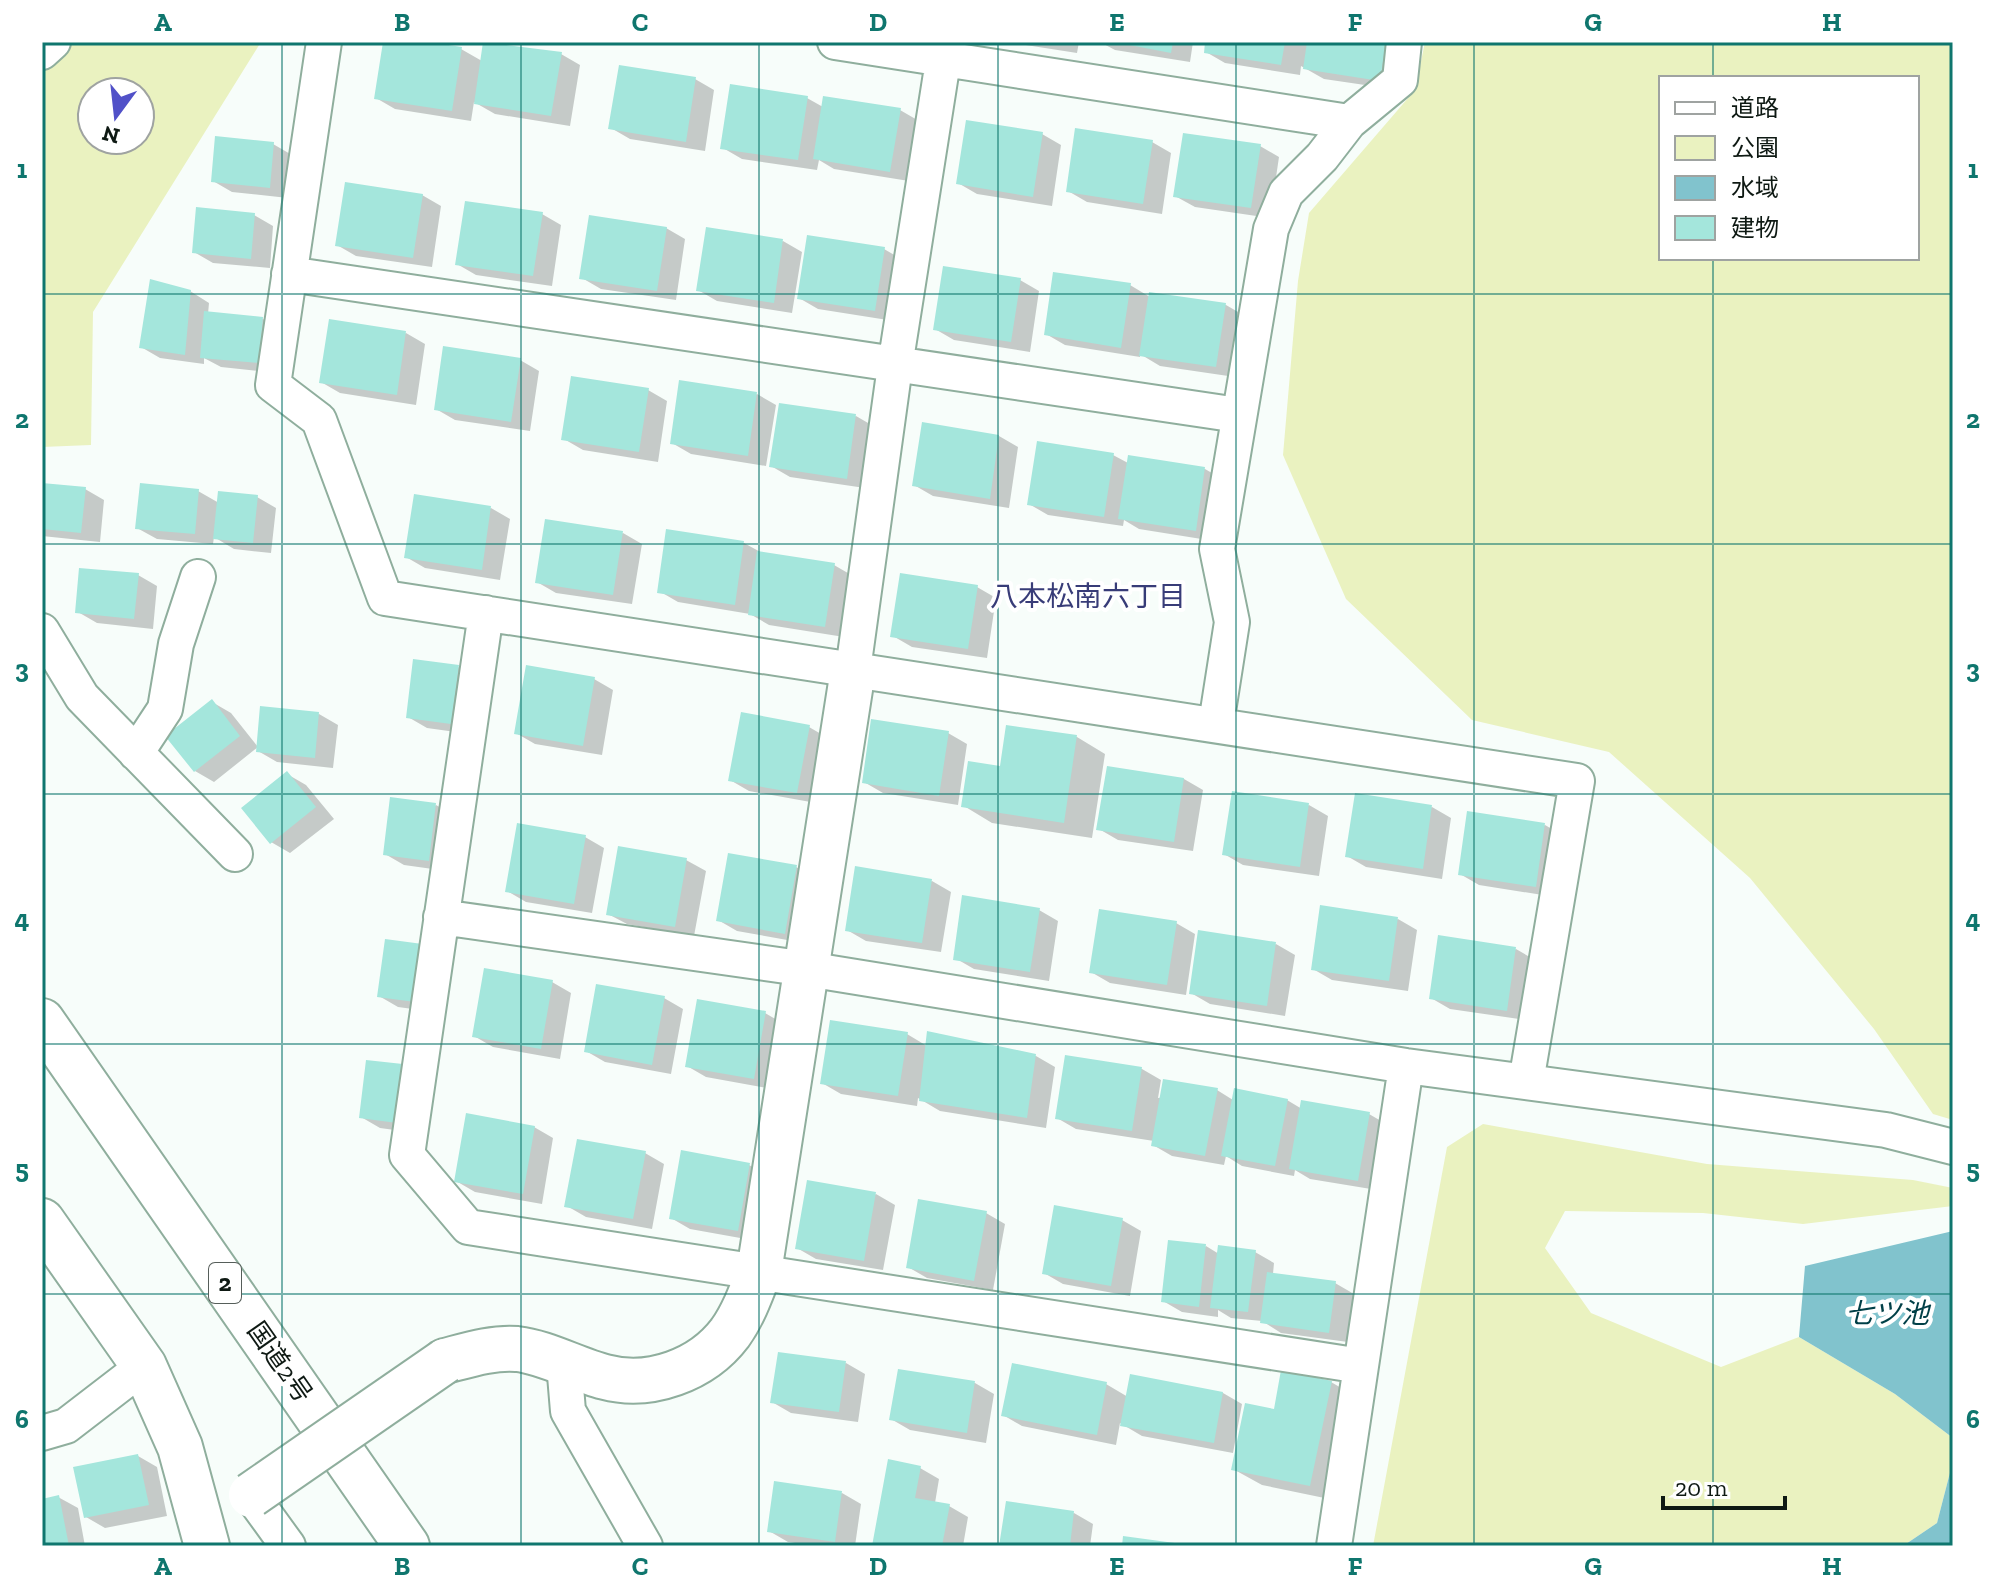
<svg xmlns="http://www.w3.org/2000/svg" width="1995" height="1588" viewBox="0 0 1995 1588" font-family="'Zilla Slab','Noto Sans JP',serif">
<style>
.green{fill:#eaf2c0;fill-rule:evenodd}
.water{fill:#81c3cd}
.shadow{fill:#0003}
.building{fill:#a4e6dc}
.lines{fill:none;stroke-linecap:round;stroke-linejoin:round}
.street-casing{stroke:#8fae9d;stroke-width:38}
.secondary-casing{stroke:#8fae9d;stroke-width:48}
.highway-casing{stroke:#8fae9d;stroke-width:48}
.street{stroke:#fff;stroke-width:34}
.secondary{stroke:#fff;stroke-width:44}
.highway{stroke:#fff;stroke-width:44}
.secondary-bridge-casing{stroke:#8fae9d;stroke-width:48;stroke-linecap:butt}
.secondary-bridge{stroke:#fff;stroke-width:44}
.grid{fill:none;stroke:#0f766e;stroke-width:2;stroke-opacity:0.55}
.labels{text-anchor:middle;stroke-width:8;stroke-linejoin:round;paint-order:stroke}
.shield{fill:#fff;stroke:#565e5a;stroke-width:2}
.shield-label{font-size:24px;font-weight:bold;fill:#0e1913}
.street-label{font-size:26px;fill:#0e1913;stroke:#fff}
.neighbourhood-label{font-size:28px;fill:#383c78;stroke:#fff}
.water-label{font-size:28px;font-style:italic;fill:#003f47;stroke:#fff}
.neatline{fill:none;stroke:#0f766e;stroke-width:3}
.grid-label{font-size:26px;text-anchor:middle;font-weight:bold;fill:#0f766e}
</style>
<rect width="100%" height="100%" fill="#f7fdfa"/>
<path class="green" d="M42,42H261L93,312L91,445L42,447ZM92,92H140V140H92Z
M1425,42H1953V1120L1933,1114L1874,1029L1750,878L1609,752L1472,720L1346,599L1283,455L1298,281L1309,213L1415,90ZM1661,78H1917V258H1661Z
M1483,1124L1707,1164L1913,1180L1953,1188V1206L1803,1224L1703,1213L1565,1211L1545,1248L1591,1313L1721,1367L1799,1337L1895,1394L1953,1438V1461L1937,1523L1903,1546H1373L1447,1147Z"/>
<path class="water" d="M1953,1231V1438L1895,1394L1799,1337L1805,1266Z
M1953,1461V1546H1903L1937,1523Z"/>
<path class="shadow" d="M385,42H414L461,49L482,61L561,54L580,65L570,126L495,114L474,102L471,121L395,109L376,98Z
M1007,42H1079L1077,53Z
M1100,42H1193L1190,62L1115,50Z
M1207,42H1407L1399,90L1324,79L1301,66L1300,75L1225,63L1206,52Z
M695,79L714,90L705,151L630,139L611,128Z
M807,98L823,107L900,110L919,121L909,181L834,169L819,160L817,170L742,159L723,148Z
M1042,134L1061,145L1052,206L977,194L958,183Z
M1152,142L1171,153L1162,214L1087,202L1068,191Z
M273,144L292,155L288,198L232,192L213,181Z
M1260,146L1279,157L1270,218L1195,207L1175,196Z
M422,195L441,206L432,267L356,256L337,245Z
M542,214L561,225L552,286L476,275L457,264Z
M254,215L273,226L270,268L213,263L194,252Z
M666,228L685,239L676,300L601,289L582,278Z
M783,241L802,252L792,313L717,301L698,290Z
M884,249L903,260L894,321L818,309L799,298Z
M1020,280L1039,291L1030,352L954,340L935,329Z
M1130,285L1150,297V294L1226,305L1245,316L1235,377L1160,366L1140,354V357L1065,345L1046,334Z
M190,291L209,303L208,314L263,319L282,330L278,373L221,367L204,358V364L160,358L141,347Z
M406,333L425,344L416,405L340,393L321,382Z
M520,360L539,371L530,431L455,420L436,409Z
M648,390L667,401L658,462L583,450L564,439Z
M757,394L776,405L766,466L691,454L672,443Z
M856,416L875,427L865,488L790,477L771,466Z
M999,436L1018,447L1009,508L933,496L914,485Z
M1113,455L1128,463L1205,469L1224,480L1214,541L1139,529L1124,520L1123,526L1048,515L1029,504Z
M42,485L85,489L104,500L100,542L42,536Z
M198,491L219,503L257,497L276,508L271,553L234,549L214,537L213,544L157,539L137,528Z
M491,508L510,519L500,580L425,568L406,557Z
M623,533L642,544L632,604L556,593L537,582Z
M744,543L764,554L834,565L853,576L844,637L769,625L750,614L678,602L659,591Z
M138,575L157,586L153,629L97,623L78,612Z
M977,587L996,598L987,658L912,647L893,636Z
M458,667L477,678L470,734L427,728L408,717Z
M594,679L613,690L602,755L535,744L516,733Z
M212,702L231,713L258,747L214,782L195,771Z
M319,714L338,725L333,768L277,762L258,751Z
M809,727L828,738L816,803L749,791L730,780Z
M1008,727L1077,737L1105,754L1092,838L992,823L964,806L1002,768Z
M948,733L967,744L958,805L883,793L864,782Z
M1108,768L1184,779L1203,790L1193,851L1118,840L1099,829Z
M287,774L306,785L334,819L290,853L271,842Z
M436,805L455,816L447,871L404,865L385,854Z
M1309,805L1328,816L1319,876L1243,865L1224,854Z
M1432,807L1451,818L1442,879L1366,867L1347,856Z
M1545,825L1564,836L1555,897L1479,885L1460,874Z
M585,837L604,848L592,913L526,902L507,891Z
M686,860L706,871L694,936L627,924L608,914Z
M796,867L815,878L804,943L737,931L718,920Z
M932,881L951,892L941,952L866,941L847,930Z
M1039,910L1058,921L1049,981L974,969L955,958Z
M1398,919L1417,930L1408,991L1332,980L1313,969Z
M1176,923L1195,934L1186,995L1110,983L1091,972Z
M386,941L442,1013L398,1007L379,996Z
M1276,944L1295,955L1285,1016L1210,1004L1191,993Z
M1516,949L1535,960L1526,1020L1450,1009L1431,998Z
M552,982L571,993L560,1059L493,1047L474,1036Z
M664,998L683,1009L671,1074L605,1062L586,1051Z
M765,1013L784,1024L773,1089L706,1077L687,1066Z
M907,1034L927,1046L1036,1056L1055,1067L1046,1128L940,1111L918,1098L917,1106L841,1094L822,1083Z
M1066,1057L1142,1069L1161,1080L1158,1098L1217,1090L1233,1100H1287L1302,1109L1369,1114L1388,1125L1377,1190L1310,1179L1295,1170L1294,1176L1242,1166L1226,1156L1224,1165L1172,1156L1153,1145L1154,1141L1076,1129L1057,1118Z
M368,1062L424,1134L380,1128L361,1117Z
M534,1127L553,1138L542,1204L475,1192L456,1181Z
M645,1153L664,1164L652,1229L586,1217L567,1206Z
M749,1165L768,1176L757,1241L690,1229L671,1218Z
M876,1194L895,1205L883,1270L816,1259L797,1248Z
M986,1213L1005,1224L993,1290L927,1278L908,1267Z
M1122,1220L1141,1231L1130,1296L1063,1284L1044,1273Z
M1206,1246L1219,1254L1255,1252L1274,1263L1273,1274L1335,1283L1354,1294L1348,1342L1281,1333L1262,1321L1231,1318L1218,1310V1317L1182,1312L1163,1301Z
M846,1363L865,1374L858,1422L791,1413L772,1402Z
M899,1371L975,1383L994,1394L986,1443L910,1430L891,1419Z
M1331,1382L1360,1399L1339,1501L1262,1485L1233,1469L1275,1411Z
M1106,1384L1128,1397L1223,1393L1242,1404L1233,1453L1142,1436L1120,1423L1116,1445L1022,1426L1003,1415Z
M138,1456L157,1467L167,1516L105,1528L86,1517Z
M920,1468L939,1479L935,1503L949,1506L968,1517L963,1546H874Z
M842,1493L861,1504L855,1546H816L788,1542L769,1531Z
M58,1497L78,1508L85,1546H42V1501Z
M1074,1513L1093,1524L1090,1546H1001Z"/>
<path class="building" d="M383,42H428L462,47L452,111L374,99Z
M483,42L562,52L551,116L474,104Z
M1114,42H1173L1171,53Z
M1205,42H1285L1281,65L1204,53Z
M1307,42H1386L1380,81L1303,69Z
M619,65L696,77L686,142L608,129Z
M730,84L808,96L798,160L720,149Z
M823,96L901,108L890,172L813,159Z
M966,120L1043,132L1033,197L956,184Z
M1075,128L1153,140L1143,204L1066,192Z
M1183,133L1261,144L1251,208L1173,197Z
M215,136L274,142L270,188L211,182Z
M345,182L423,194L413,258L335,246Z
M465,201L543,212L533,276L455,265Z
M196,207L255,213L251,259L192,253Z
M589,215L667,227L657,291L579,279Z
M706,227L783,239L774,303L696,291Z
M807,235L885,247L875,311L797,299Z
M943,266L1021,278L1011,342L933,330Z
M1053,272L1131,283L1121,348L1044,335Z
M150,279L191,290L185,355L139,348Z
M1149,292L1226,303L1216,367L1139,356Z
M204,311L263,317L259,363L200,358Z
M329,319L406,331L397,395L319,383Z
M443,346L521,358L511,422L434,410Z
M571,376L649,388L639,452L561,440Z
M679,380L757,392L748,456L670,444Z
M779,403L856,414L847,479L769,467Z
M922,422L999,435L990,499L912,486Z
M1037,441L1114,453L1104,517L1027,505Z
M1128,455L1205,467L1196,531L1118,519Z
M42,483L86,487L81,533L42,529Z
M140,483L199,489L195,534L135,529Z
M218,491L258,495L253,543L213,539Z
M414,494L491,506L482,570L404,558Z
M545,519L623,531L613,595L535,583Z
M666,529L744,541L735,605L657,593Z
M757,551L835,563L825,627L748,615Z
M79,568L139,573L134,619L75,613Z
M900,573L978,585L968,649L890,637Z
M413,659L459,665L451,724L406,718Z
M526,665L595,677L583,746L514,734Z
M212,699L240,736L194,772L165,736Z
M260,706L319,712L315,758L256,752Z
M741,712L810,725L797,793L728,781Z
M871,719L949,731L939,796L862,783Z
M1006,725L1077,735L1064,823L961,807L968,761L1000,766Z
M1107,766L1184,778L1174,842L1096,830Z
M287,771L316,807L270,844L241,808Z
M1232,791L1309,803L1300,867L1222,855Z
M1355,793L1432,805L1423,869L1345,857Z
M390,797L436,803L429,861L383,855Z
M1467,811L1545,823L1536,887L1458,875Z
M517,823L586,835L574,904L505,892Z
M618,846L687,858L675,927L606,915Z
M728,853L797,865L785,934L716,921Z
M855,866L932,879L922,943L845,931Z
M962,895L1040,908L1030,972L953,960Z
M1320,905L1398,917L1389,981L1311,970Z
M1099,909L1177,921L1167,985L1089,973Z
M1198,930L1276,942L1267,1006L1189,994Z
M1438,935L1516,947L1507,1011L1429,999Z
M385,939L430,945L423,1003L377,997Z
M484,968L553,980L541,1049L472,1037Z
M596,984L665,996L652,1065L584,1052Z
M697,999L766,1011L754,1079L685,1067Z
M830,1020L908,1032L898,1096L820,1084Z
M927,1031L1036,1054L1027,1118L919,1101Z
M1065,1055L1142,1067L1132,1131L1055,1119Z
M366,1060L412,1065L405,1124L359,1118Z
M1163,1079L1218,1088L1205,1156L1151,1146Z
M1234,1088L1288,1099L1275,1166L1221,1156Z
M1301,1100L1370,1112L1358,1181L1289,1169Z
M466,1113L535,1126L523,1194L454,1182Z
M577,1139L646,1151L633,1219L564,1207Z
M681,1150L750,1163L738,1231L669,1219Z
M807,1180L876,1192L864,1261L795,1249Z
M918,1199L987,1211L974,1281L906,1268Z
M1054,1205L1123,1218L1111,1286L1042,1274Z
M1168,1240L1206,1244L1199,1307L1161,1302Z
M1218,1245L1256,1250L1248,1312L1210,1308Z
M1267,1272L1336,1281L1329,1333L1260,1323Z
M778,1352L846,1361L839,1412L770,1403Z
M1012,1363L1107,1382L1097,1435L1001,1416Z
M898,1369L975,1381L967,1433L889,1420Z
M1281,1370L1332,1381L1310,1486L1231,1470L1245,1403L1274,1409Z
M1130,1374L1223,1392L1214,1443L1120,1426Z
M138,1454L149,1505L84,1518L73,1467Z
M888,1459L921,1466L915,1498L950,1504L942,1546H872Z
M774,1481L842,1491L835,1542L767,1532Z
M59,1495L69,1546H42V1499Z
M1006,1501L1074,1511L1070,1546H999Z
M1123,1536L1182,1544V1546H1122Z"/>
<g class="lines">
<defs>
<path id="street" d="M324,42L273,385L319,420L385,598L1577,781L1526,1082
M835,42L1349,122
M42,52L53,42
M289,274L1238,415
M486,613L407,1155L468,1227L1361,1366
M42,631L82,697L235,854
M853,670L895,366L946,42
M1216,724L1232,622L1217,549L1271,229L1286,193L1322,157L1349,122L1400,80L1404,42
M136,753L165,709L176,644L198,577
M441,917L807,969L1406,1066L1886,1130L1953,1147
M564,1363L568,1411L645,1546
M42,1433L66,1426L144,1366
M251,1495L288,1546
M1334,1546L1406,1066"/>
<path id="secondary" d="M42,1221L144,1366L180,1447L207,1546
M445,1361C468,1355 493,1347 517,1349C545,1352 577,1370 605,1377C650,1389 702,1370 730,1333C743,1315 751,1293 759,1272L853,670"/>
<path id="highway" d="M42,1021L407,1546"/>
</defs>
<use href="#street" class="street-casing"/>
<use href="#secondary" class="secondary-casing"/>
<use href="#highway" class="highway-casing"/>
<use href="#street" class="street"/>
<use href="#secondary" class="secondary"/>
<use href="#highway" class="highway"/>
<defs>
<path id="secondary-bridge" d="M251,1495L445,1361"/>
</defs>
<use href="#secondary-bridge" class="secondary-bridge-casing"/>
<use href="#secondary-bridge" class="secondary-bridge"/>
</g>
<path class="grid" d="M282,42V1546M521,42V1546M759,42V1546M998,42V1546M1236,42V1546M1474,42V1546M1713,42V78M1713,258V1546M42,294H1953M42,544H1953M42,794H1953M42,1044H1953M42,1294H1953"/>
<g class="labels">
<rect class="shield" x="209" y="1263" width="32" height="40" rx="6"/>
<g class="shield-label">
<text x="225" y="1291">2</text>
</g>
<g class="street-label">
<text transform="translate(280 1362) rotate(55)" y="9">国道2号</text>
</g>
<g class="neighbourhood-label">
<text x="1088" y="606">八本松南六丁目</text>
</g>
<g class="water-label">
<text x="1887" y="1323">七ツ池</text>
</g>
</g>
<rect width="1995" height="1588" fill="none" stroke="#ffffff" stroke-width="88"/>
<rect x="1659" y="76" width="260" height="184" fill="#ffffff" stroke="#9fa3a1" stroke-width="2"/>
<rect x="1675" y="102" width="40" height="12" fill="#ffffff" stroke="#9fa3a1" stroke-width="2"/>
<text x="1731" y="116" font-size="24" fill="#0e1913">道路</text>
<rect x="1675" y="136" width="40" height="24" fill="#eaf2c0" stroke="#9fa3a1" stroke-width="2"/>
<text x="1731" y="156" font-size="24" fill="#0e1913">公園</text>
<rect x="1675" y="176" width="40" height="24" fill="#81c3cd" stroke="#9fa3a1" stroke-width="2"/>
<text x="1731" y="196" font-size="24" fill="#0e1913">水域</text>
<rect x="1675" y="216" width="40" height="24" fill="#a4e6dc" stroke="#9fa3a1" stroke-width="2"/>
<text x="1731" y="236" font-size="24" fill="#0e1913">建物</text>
<g transform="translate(116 116) rotate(195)"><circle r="38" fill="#ffffff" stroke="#9fa3a1" stroke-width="2"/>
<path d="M0-6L14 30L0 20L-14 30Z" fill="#5151c8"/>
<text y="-12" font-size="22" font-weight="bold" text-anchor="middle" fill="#0e1913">N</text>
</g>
<path d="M1663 1496v12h122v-12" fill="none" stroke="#0e1913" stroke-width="4"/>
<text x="1675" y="1496" font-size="24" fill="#0e1913" stroke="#ffffff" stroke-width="6" paint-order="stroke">20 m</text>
<rect x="44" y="44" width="1907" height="1500" class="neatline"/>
<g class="grid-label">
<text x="163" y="31">A</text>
<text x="402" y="31">B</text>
<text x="640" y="31">C</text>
<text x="878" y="31">D</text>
<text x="1117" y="31">E</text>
<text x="1355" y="31">F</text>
<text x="1593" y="31">G</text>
<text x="1832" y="31">H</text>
<text x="22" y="178">1</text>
<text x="1973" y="178">1</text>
<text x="22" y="428">2</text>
<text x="1973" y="428">2</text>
<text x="22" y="678">3</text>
<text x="1973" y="678">3</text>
<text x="22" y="928">4</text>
<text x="1973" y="928">4</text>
<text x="22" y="1178">5</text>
<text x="1973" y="1178">5</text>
<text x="22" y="1428">6</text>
<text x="1973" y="1428">6</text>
<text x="163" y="1575">A</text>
<text x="402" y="1575">B</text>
<text x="640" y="1575">C</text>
<text x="878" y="1575">D</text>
<text x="1117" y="1575">E</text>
<text x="1355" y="1575">F</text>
<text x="1593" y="1575">G</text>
<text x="1832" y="1575">H</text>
</g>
</svg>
